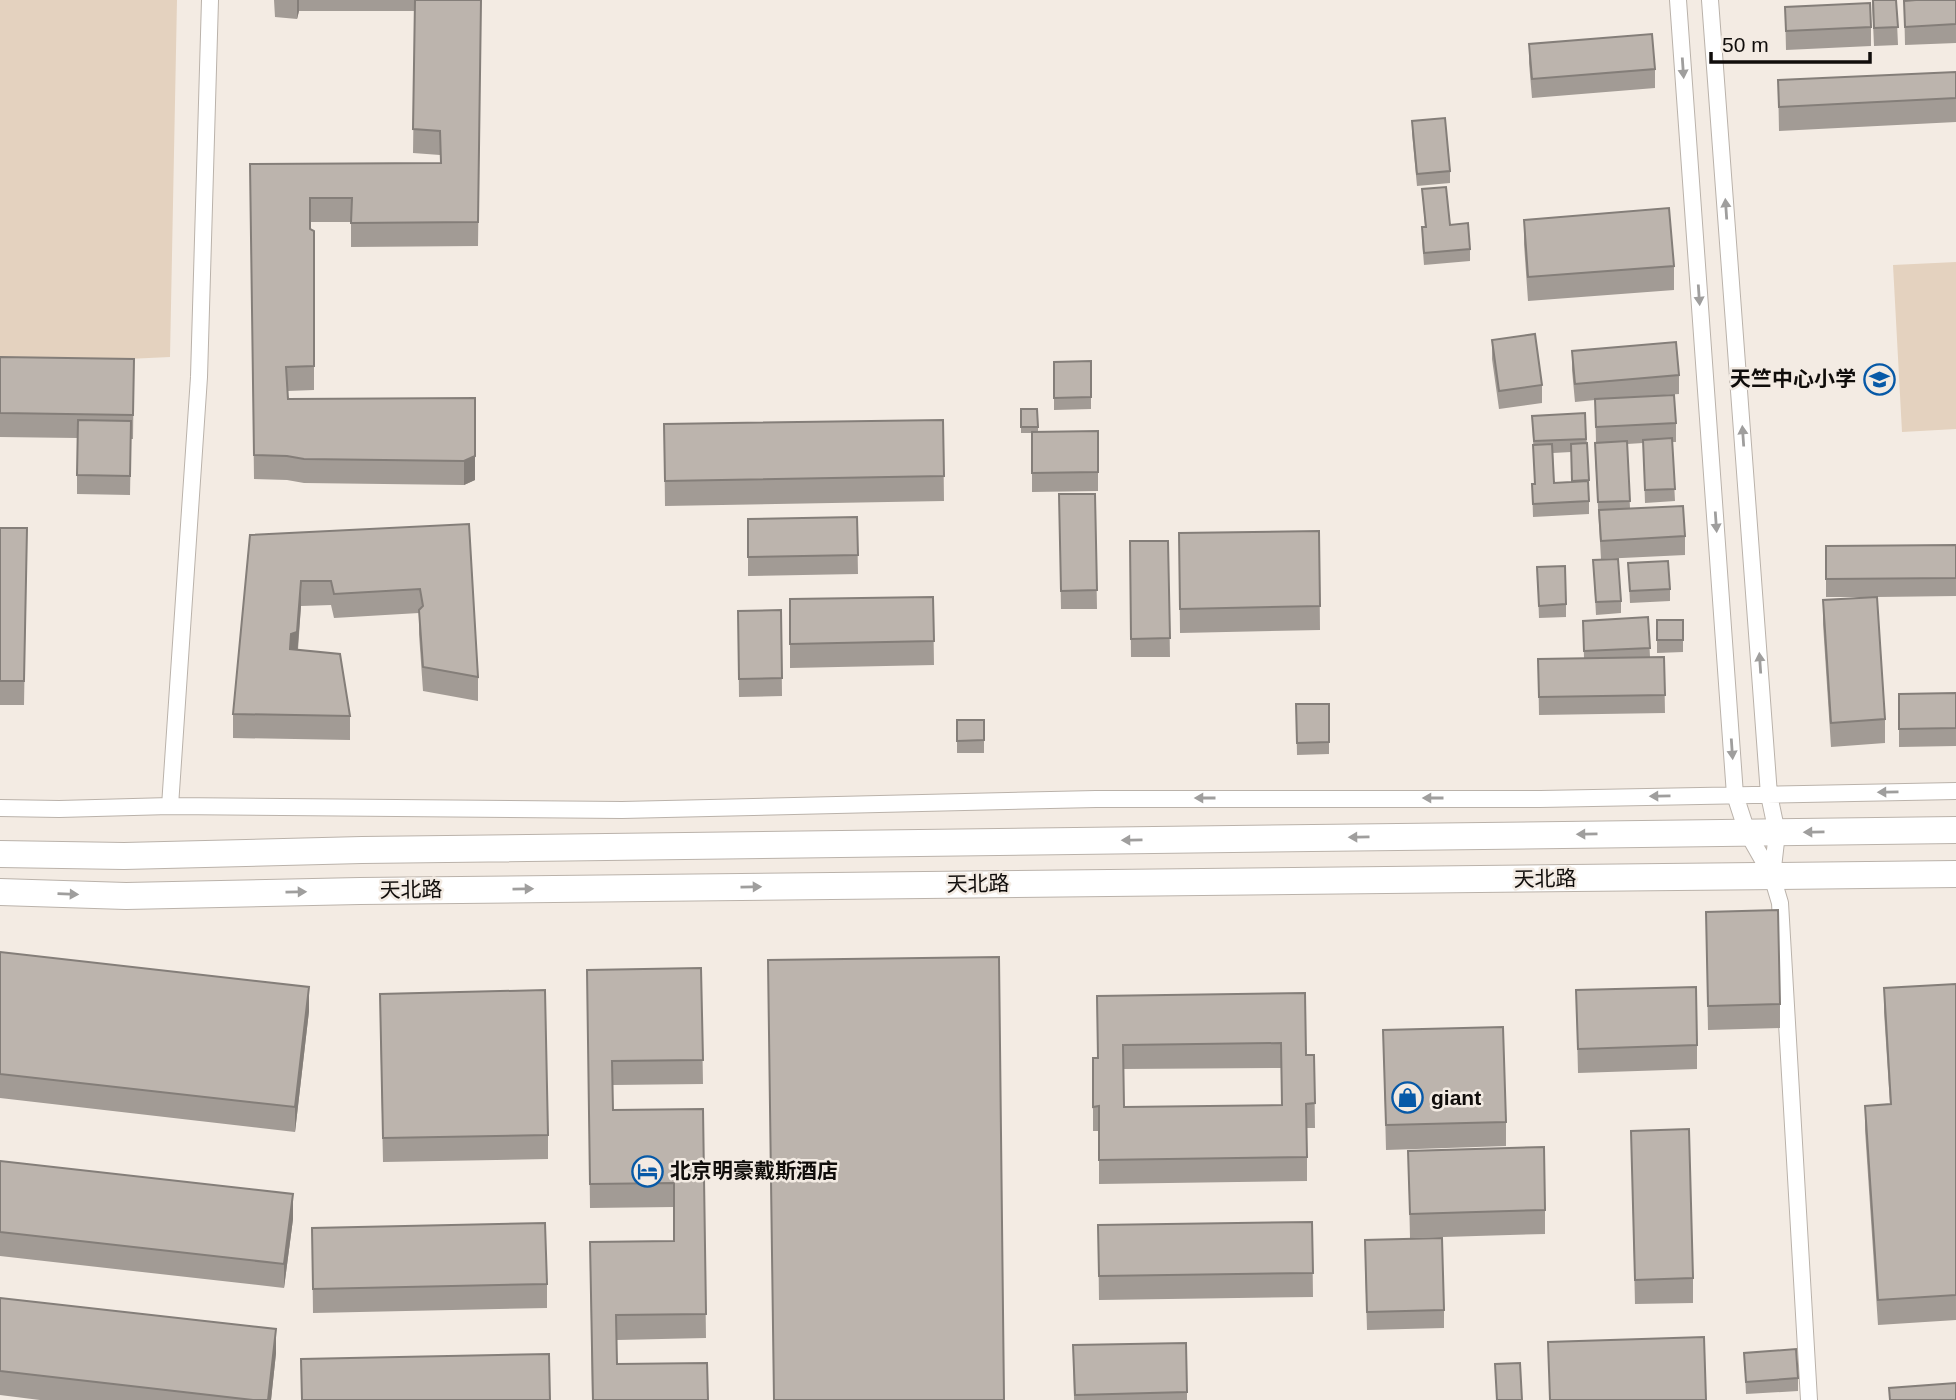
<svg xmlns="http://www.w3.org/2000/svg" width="1956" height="1400" viewBox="0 0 1956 1400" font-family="Helvetica,'Noto Sans SC',sans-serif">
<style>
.green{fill:#e4d2bf}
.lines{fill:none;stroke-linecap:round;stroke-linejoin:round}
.street-casing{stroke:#bab2aa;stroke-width:18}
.primary-casing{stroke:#bab2aa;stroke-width:28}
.street{stroke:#fff;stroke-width:16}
.primary{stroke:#fff;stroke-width:26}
.wall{fill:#a29b95;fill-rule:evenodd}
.shaded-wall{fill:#847e79}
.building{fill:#bcb4ad;stroke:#847e79;stroke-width:2;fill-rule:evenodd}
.oneway{fill:#9f9e9d}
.labels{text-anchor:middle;stroke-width:5;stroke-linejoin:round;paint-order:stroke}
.poi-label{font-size:21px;font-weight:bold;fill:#100d0b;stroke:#f3ebe3;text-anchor:start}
.street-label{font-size:21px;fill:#100d0b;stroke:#f3ebe3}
</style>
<rect width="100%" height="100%" fill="#f3ebe3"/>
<path class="green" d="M0,0H177L170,357L0,365Z
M1956,262V429L1902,432L1893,265Z"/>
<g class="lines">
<defs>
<path id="street" d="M1678,0L1735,795L1747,832L1772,876L1780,903L1809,1400
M1710,0L1769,795L1777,833L1772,876
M170,806L199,377L210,0
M0,808L59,809L170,806L622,810L1096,799H1540L1956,791"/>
<path id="primary" d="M0,854L124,856L362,850L1956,830
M0,892L126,896L360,891L1956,874"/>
</defs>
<use href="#street" class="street-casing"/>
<use href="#primary" class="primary-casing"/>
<use href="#street" class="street"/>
<use href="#primary" class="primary"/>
</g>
<path class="wall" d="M274,0H481L478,246L351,247V222H310V229L314,231V390L287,391L288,399L475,398V480L464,485L304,483L287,480L254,479L250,164L440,163V155L413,153L415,11H299L297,19L275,17Z
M1872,0H1896L1898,45L1874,46Z
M1956,0V43L1905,45L1904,1Z
M1785,7L1871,27V46L1786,50Z
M1529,44L1655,69V88L1532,98L1529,63Z
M1956,72V122L1779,131L1778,80Z
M1412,121L1450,171V183L1417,186L1412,133Z
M1422,189L1470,249V261L1424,265L1422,239V227H1425Z
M1524,220L1674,266V290L1528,301L1524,244Z
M1492,340L1542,385V403L1499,409L1492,359Z
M1572,351L1679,375V394L1649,396L1676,423V442H1672L1675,501L1645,503L1643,443L1627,444L1630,508L1685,536V555L1601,559L1595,455L1596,443L1595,400L1575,402L1572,370Z
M0,357L134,359L133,439H131L130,495L77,494V438L0,437Z
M1091,361V409L1054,410V362Z
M1021,409L1038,427V432L1098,431V491L1032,492V433H1021Z
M1585,413L1589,480V514L1533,517L1532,484H1535L1532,416ZM1571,452L1572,482L1554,483L1553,453Z
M943,420L944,501L665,506L664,424Z
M1059,494H1095L1097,609H1061Z
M857,517L858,574L748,576V519Z
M469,524L478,677V701L423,691L419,634V613L334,618L331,605L301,606L298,650L350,716V740L233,738V714L250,535Z
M0,528H27L24,705H0Z
M1319,531L1320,630L1180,633L1179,533Z
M1130,541H1168L1170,657H1131Z
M1956,545V596L1877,597L1885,719V743L1831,747L1823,624V600L1869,597H1826V546Z
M1593,560L1621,601V613L1596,615Z
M1628,563L1670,589V601L1630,603Z
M1537,567L1566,604V617L1539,618Z
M933,597L934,665L790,668V599Z
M781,610L782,696L739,697L738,611Z
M1648,617L1650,657H1664L1665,713L1539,715L1538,659L1584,658L1583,621Z
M1657,620H1683V652L1657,653Z
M1956,693V746L1899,747V694Z
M1296,704H1329V754L1297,755Z
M957,720H984V753H957Z
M1706,912L1780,1004V1028L1708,1030Z
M0,952L309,1011L295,1132L0,1098Z
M701,968L703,1084L613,1085V1110L703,1109L706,1338L617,1340L592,1400L590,1242L674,1241V1207L590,1208L587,970Z
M1956,984V1320L1878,1325L1865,1130V1106L1890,1104L1884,1012V988Z
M1576,990L1697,1045V1069L1578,1073Z
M1305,993L1306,1055H1314L1315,1128H1307V1181L1099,1184V1131H1093V1082L1097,1058V996ZM1281,1068L1282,1105L1124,1107L1123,1069Z
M380,1018L548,1135V1159L383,1162Z
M1383,1030L1506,1122V1146L1386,1150Z
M1631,1131L1693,1278V1303L1635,1304Z
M1408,1151L1545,1210V1234L1410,1238Z
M0,1161L293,1219L284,1288L0,1256Z
M1312,1222L1313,1297L1099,1300L1098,1225Z
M312,1228L547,1284V1308L313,1313Z
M1365,1259L1444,1310V1328L1367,1330Z
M0,1298L276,1353L271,1400H40L0,1395Z
M1073,1345L1187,1392V1400H1074Z
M1744,1353L1798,1378V1391L1746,1394Z"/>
<path class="shaded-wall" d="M297,0H299V11L297,19Z
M475,398V480L464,485V461Z
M301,581V606L297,656L290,649L291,634Z
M309,987V1011L295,1132V1107Z
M293,1194V1219L284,1288V1264Z
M276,1329V1353L271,1400H268Z"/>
<path class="building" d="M415,0H481L478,222L351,223L352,198H310V229L314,231V366L286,367L288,399L475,398V456L464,461L304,459L287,456L254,455L250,164L441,163L440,131L413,129Z
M1873,0H1896L1898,27L1874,28Z
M1916,0H1956V24L1905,27L1904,1Z
M1870,3L1871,27L1786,31L1785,7Z
M1652,34L1655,69L1532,79L1529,44Z
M1956,72V98L1779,107L1778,80Z
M1445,118L1450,171L1417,174L1412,121Z
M1446,187L1450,225L1468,223L1470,249L1424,253L1422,227H1426L1422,189Z
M1669,208L1674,266L1528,277L1524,220Z
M1535,334L1542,385L1499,391L1492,340Z
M1676,342L1679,375L1575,384L1572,351Z
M0,357L134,359L133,415L0,413Z
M1091,361V397L1054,398V362Z
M1674,395L1676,423L1596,427L1595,399Z
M1021,409H1037L1038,427H1021Z
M1585,413L1586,439L1534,441L1532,416Z
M78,420L131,421L130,476L77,475Z
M943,420L944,476L665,481L664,424Z
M1098,431V472L1032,473V432Z
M1672,438L1675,489L1645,490L1643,440Z
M1627,441L1630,501L1598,502L1595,443Z
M1587,443L1589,480L1572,481L1571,444Z
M1552,444L1554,483L1588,481L1589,501L1533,504L1532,484H1535L1533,445Z
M1059,494H1095L1097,590L1061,591Z
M1683,506L1685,536L1601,541L1599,510Z
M857,517L858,555L748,557V519Z
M469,524L478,677L423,667L419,610L423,606L420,589L334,594L331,581H301L297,632L291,634L290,649L340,654L350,716L233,714L250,535Z
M0,528H27L24,681H0Z
M1319,531L1320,606L1180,609L1179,533Z
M1130,541H1168L1170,638L1131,639Z
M1956,545V578L1826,579V546Z
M1618,559L1621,601L1596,602L1593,560Z
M1668,561L1670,589L1630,591L1628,563Z
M1565,566L1566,604L1539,606L1537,567Z
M933,597L934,641L790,644V599Z
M1877,597L1885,719L1831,723L1823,600Z
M781,610L782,678L739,679L738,611Z
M1648,617L1650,648L1584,651L1583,621Z
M1657,620H1683V640H1657Z
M1664,657L1665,695L1539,697L1538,659Z
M1956,693V728L1899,729V694Z
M1296,704H1329V742L1297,743Z
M957,720H984V740L957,741Z
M1778,910L1780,1004L1708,1006L1706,912Z
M0,952L309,987L295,1107L0,1074Z
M999,957L1004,1400H774L768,960Z
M701,968L703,1060L612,1061L613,1110L703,1109L706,1314L616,1315L617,1364L707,1363L708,1400H593L590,1242L674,1241V1183L590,1184L587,970Z
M1956,984V1295L1878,1300L1865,1106L1891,1104L1884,988Z
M1696,987L1697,1045L1578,1049L1576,990Z
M545,990L548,1135L383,1138L380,994Z
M1305,993L1306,1055H1314L1315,1103L1306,1104L1307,1157L1099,1160V1106L1093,1107V1058H1098L1097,996ZM1281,1043L1282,1105L1124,1107L1123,1045Z
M1503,1027L1506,1122L1386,1125L1383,1030Z
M1689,1129L1693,1278L1635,1280L1631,1131Z
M1544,1147L1545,1210L1410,1214L1408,1151Z
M0,1161L293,1194L284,1264L0,1232Z
M1312,1222L1313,1273L1099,1276L1098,1225Z
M545,1223L547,1284L313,1289L312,1228Z
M1442,1238L1444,1310L1367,1312L1365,1240Z
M0,1298L276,1329L268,1400H253L0,1371Z
M1704,1337L1706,1400H1550L1548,1342Z
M1186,1343L1187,1392L1075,1395L1073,1345Z
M1796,1349L1798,1378L1746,1382L1744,1353Z
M549,1354L550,1400H302L301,1359Z
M1520,1363L1522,1400H1497L1495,1364Z
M1956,1383V1400H1890L1889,1388Z"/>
<defs><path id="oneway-solid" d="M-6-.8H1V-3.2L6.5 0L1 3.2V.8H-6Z" transform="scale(1.75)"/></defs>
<g class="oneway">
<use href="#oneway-solid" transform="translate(1683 68) rotate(86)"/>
<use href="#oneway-solid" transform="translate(1726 209) rotate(-94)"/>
<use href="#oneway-solid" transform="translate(1699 295) rotate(86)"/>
<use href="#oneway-solid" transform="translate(1743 436) rotate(-94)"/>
<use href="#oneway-solid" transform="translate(1716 522) rotate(86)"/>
<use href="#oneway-solid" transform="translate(1760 663) rotate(-94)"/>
<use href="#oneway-solid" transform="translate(1732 749) rotate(86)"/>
<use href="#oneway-solid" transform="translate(1888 792) rotate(179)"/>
<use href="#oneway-solid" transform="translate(1660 796) rotate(179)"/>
<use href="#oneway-solid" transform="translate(1205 798) rotate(180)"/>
<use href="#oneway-solid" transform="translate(1433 798) rotate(-180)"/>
<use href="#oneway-solid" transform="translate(1814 832) rotate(179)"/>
<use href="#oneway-solid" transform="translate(1587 834) rotate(179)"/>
<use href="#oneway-solid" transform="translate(1359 837) rotate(179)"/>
<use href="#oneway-solid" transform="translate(1132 840) rotate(179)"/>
<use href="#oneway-solid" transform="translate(751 887) rotate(-1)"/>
<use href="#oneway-solid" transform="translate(523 889) rotate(-1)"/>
<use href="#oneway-solid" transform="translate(296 892) rotate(-1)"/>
<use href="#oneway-solid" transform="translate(68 894) rotate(2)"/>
</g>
<defs>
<symbol id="school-ring" viewBox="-11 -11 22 22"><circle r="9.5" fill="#f3ebe3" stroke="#0759a7" stroke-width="1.5"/><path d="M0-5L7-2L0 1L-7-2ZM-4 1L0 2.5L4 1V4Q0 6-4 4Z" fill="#0759a7"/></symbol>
<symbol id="shop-ring" viewBox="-11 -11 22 22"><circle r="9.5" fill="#f3ebe3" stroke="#0759a7" stroke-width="1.5"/><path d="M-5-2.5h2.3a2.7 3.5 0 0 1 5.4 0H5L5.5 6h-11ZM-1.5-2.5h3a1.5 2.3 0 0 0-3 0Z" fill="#0759a7"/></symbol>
<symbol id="hotel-ring" viewBox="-11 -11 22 22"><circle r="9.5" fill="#f3ebe3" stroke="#0759a7" stroke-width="1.5"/><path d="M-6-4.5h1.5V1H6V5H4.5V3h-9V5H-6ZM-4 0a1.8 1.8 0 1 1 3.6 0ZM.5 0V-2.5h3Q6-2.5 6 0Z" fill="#0759a7"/></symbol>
</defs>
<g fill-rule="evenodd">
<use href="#school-ring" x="1862" y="362" width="35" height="35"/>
<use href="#shop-ring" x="1390" y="1080" width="35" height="35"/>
<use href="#hotel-ring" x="630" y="1154" width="35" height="35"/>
</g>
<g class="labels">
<g class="poi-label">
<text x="1856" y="386" text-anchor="end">天竺中心小学</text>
<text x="1431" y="1105">giant</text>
<text x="670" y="1178">北京明豪戴斯酒店</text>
</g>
<g class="street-label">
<text transform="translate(1545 879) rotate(-1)" y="7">天北路</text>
<text transform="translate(978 884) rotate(-1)" y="7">天北路</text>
<text transform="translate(411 890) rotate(-1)" y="7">天北路</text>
</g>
</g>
<path d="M1711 52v10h159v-10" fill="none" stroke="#100d0b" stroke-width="3.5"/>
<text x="1722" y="52" font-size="21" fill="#100d0b" stroke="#f3ebe3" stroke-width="5" paint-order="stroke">50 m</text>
</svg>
